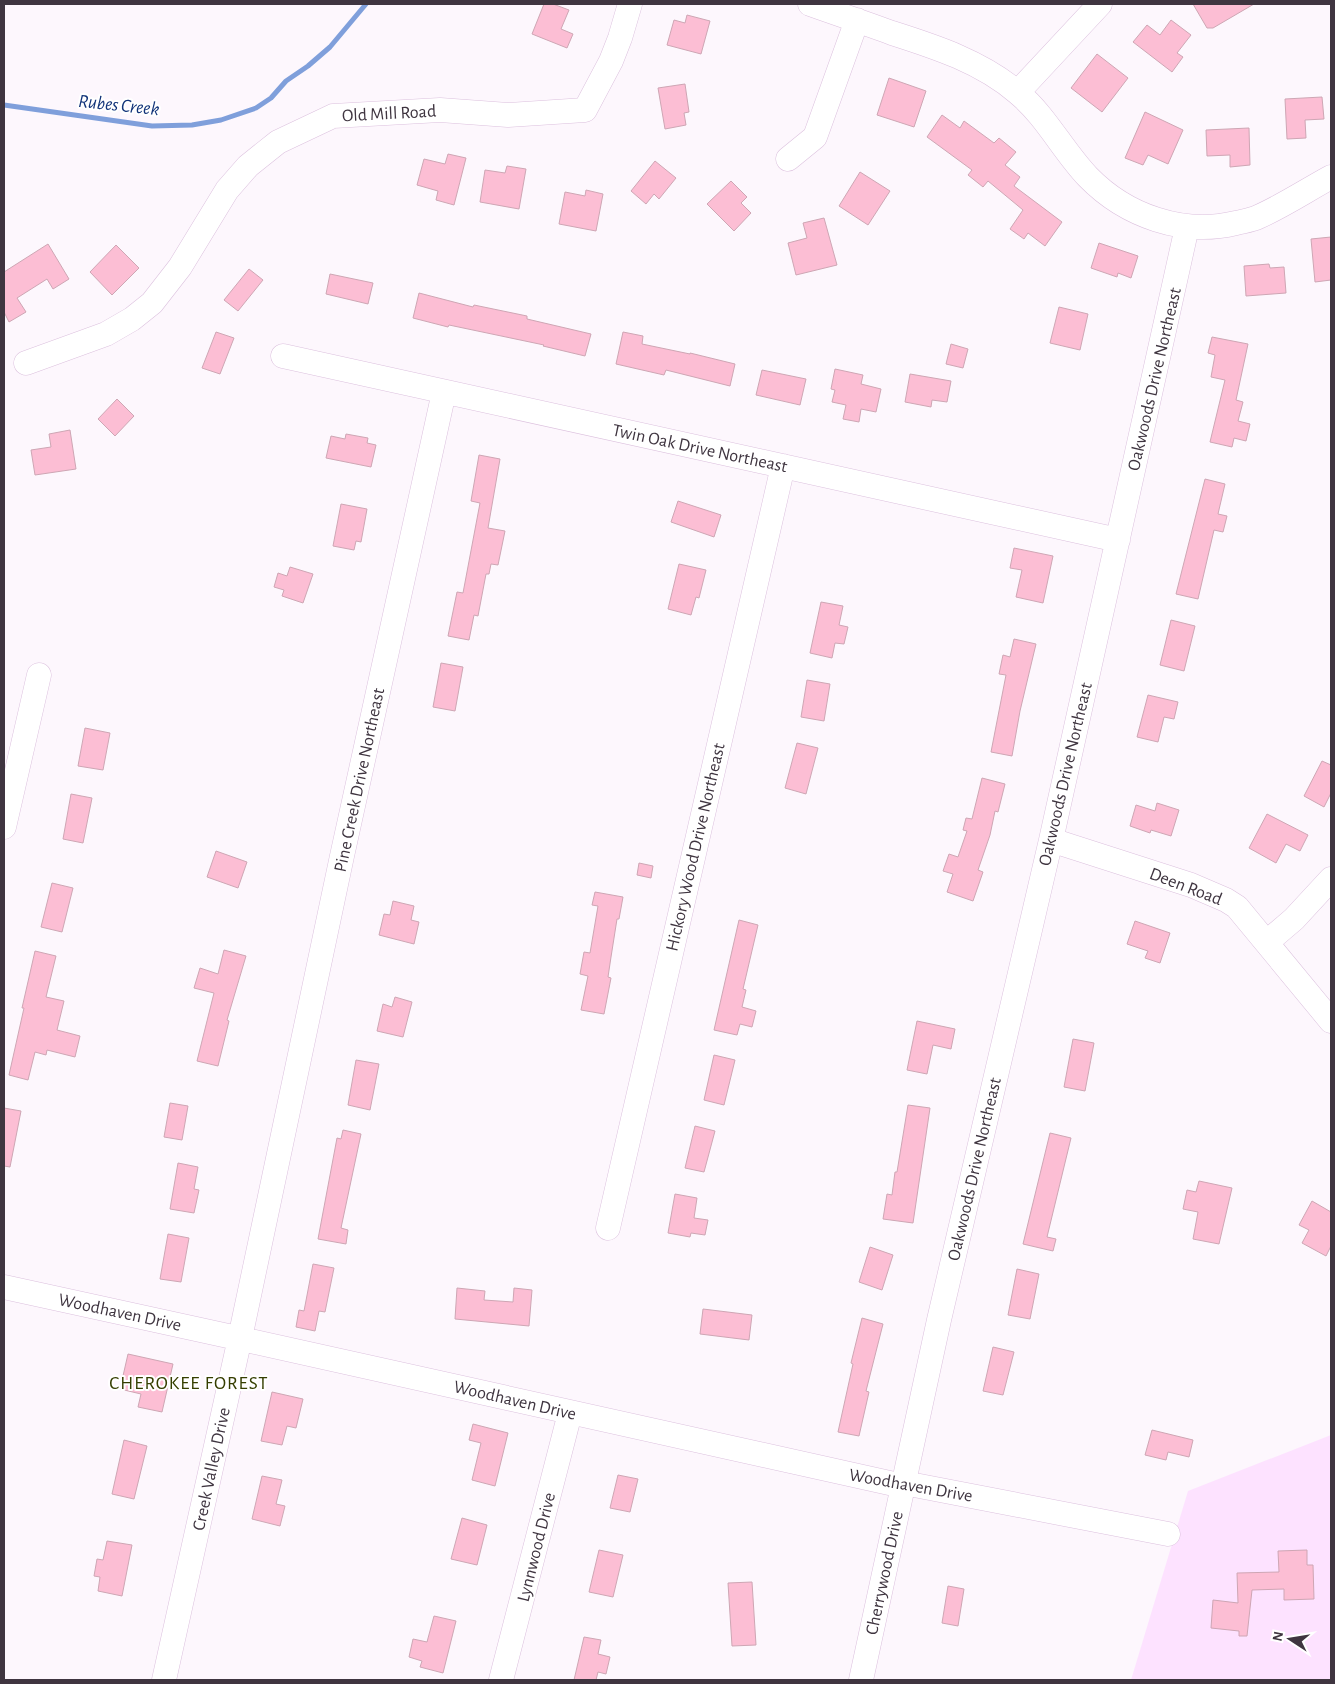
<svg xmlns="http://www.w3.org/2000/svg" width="1335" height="1684" viewBox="0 0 1335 1684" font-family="'Alegreya Sans',sans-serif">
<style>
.built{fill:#fde2ff}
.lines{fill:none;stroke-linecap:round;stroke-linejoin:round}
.stream{stroke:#7f9fdb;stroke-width:5}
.building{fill:#fcbed4;stroke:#cea6b4}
.minor-casing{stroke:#dcc1de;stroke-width:25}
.minor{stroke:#fff;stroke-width:24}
.labels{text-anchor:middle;stroke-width:4;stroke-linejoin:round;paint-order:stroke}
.street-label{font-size:18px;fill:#3f3540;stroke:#fff}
.water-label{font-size:19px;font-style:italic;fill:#113379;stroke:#fff}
.neighbourhood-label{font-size:19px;letter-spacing:1px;fill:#353e00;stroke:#fff}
</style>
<rect width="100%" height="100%" fill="#fdf7fd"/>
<path class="built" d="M1331,1435V1680H1131L1188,1491Z"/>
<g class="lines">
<path class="stream" d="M4,105L152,126L192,125L221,120L256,108L271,98L286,81L308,66L330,47L366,4"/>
</g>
<path class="building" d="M544,4H553L569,10L561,29L573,34L567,48L532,34Z
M1193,4H1254L1213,28H1207Z
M687,15L710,21L701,54L667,45L674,20L685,23Z
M1171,20L1191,35L1177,53L1183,57L1172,72L1133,42L1147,25L1160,35Z
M1097,54L1128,78L1102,112L1071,88Z
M889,78L926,91L914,127L877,115Z
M685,84L689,112L684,113L686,125L665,129L658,88Z
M1322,97L1324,119L1305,120L1306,138L1287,139L1285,99Z
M1145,112L1183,130L1168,164L1148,155L1143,165L1125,158Z
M942,115L960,128L964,121L994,143L999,138L1016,152L1005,165L1020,177L1014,186L1062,222L1045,246L1028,233L1024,239L1010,229L1023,210L988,181L983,187L968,175L972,170L927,137Z
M1249,128L1250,165L1230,167V155L1207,156L1206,130Z
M448,154L466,158L454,205L436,200L438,191L417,185L424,159L445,164Z
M655,161L676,178L659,199L654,194L646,204L631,191Z
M507,166L526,169L519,209L480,202L485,170L505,173Z
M860,172L890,191L868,225L839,206Z
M731,181L747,197L741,203L751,213L734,231L707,204Z
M586,190L603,194L596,231L559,224L565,192L585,196Z
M824,218L837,265L796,275L788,243L807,238L803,223Z
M1331,237V280L1315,282L1311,239Z
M1099,243L1138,256L1131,278L1118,273L1117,277L1091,268Z
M48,244L69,279L53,289L47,279L17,298L26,312L9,322L4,312V272Z
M116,245L139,268L112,295L90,272Z
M1269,264L1270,268L1284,267L1286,293L1246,296L1244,266Z
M249,269L263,280L238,311L224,300Z
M330,274L373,283L368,304L326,294Z
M419,293L473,307L474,305L527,316V319L591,334L585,356L543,346L544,345L449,325L448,327L413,318Z
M1059,307L1088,314L1080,350L1050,343Z
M216,332L234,338L220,374L202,368Z
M623,332L643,336L642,344L690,354V353L735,364L730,386L666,370L664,375L616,364Z
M1212,337L1248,344L1236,400L1243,402L1238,421L1250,424L1246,441L1234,438L1232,447L1210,442L1225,380L1211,377L1215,355L1208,353Z
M951,344L968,349L963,368L946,364Z
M835,369L863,375L861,384L881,389L876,412L861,409L859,422L843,419L846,405L832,402L835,390L831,389Z
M762,370L806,379L800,405L756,395Z
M910,374L951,381L947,402L932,400L931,407L905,402Z
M117,399L134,416L115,436L98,419Z
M70,430L76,469L35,475L31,450L51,447L49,434Z
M346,434L368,438L367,443L376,445L371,467L326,458L331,436L345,439Z
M479,455L500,459L488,528L505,531L498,565L491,564L489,574H486L478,616L474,615L469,640L448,636L457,592L463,593L480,503L471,501Z
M1205,479L1225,484L1218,514L1227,516L1223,532L1214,530L1198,599L1176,594Z
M678,501L721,515L714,537L671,522Z
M341,504L367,509L361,542L356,541L354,550L333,546Z
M1014,548L1053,556L1043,603L1016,597L1022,570L1010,568Z
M679,564L706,570L699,598L696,597L691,615L668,609Z
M290,567L313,574L303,603L282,596L284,590L274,587L278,573L287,576Z
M821,602L843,606L839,625L848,627L844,644L835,643L832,658L810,653Z
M1171,620L1195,626L1184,671L1160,665Z
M1014,639L1036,644L1020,711L1012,756L991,752L1006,675L999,674L1003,655L1010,657Z
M441,663L463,667L455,711L433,707Z
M807,680L830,684L824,721L801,717Z
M1148,695L1178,702L1174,719L1164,717L1158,742L1137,737Z
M85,728L110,733L103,770L78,766Z
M797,743L818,748L806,794L785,788Z
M1322,761L1331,765V793L1324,807L1304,796Z
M982,778L1005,784L998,812L995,811L990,835L978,870L983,872L973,901L947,892L953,874L943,871L949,854L958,857L967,831L963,830L966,818L972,819Z
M71,794L92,798L83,843L63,839Z
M1157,803L1179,810L1171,836L1151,830L1150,833L1130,826L1136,805L1155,811Z
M1267,814L1308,835L1300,851L1286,844L1276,863L1249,848Z
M216,851L247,862L238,888L207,877Z
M639,863L653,866L651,878L637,875Z
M52,883L73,888L62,932L41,927Z
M595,892L623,897L619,919H617L611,957L608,977L611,978L604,1014L581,1010L588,976L580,974L584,952L590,953L598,906L592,905Z
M393,901L414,906L411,920L419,922L414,944L379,935L384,914L390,915Z
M739,920L758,925L743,989L746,990L742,1007L756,1011L752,1027L740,1024L737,1035L714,1030Z
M1135,921L1170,933L1160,963L1145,958L1148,951L1127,944Z
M224,950L246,956L227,1020L229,1021L218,1066L197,1061L214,993L194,988L200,968L218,974Z
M35,951L56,956L46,997L64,1001L57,1030L80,1036L75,1057L47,1050L46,1055L35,1052L28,1080L9,1075L24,1008H22Z
M395,997L412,1002L403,1037L377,1031L383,1004L392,1007Z
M917,1021L955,1029L951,1049L933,1045L927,1074L907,1070Z
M1073,1039L1094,1043L1085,1091L1064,1087Z
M714,1055L735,1060L724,1105L704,1100Z
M356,1060L379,1064L370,1110L348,1105Z
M170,1103L188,1106L182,1140L164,1137Z
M908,1105L930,1108L913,1223L883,1219L887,1194L892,1195L895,1172H897Z
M4,1108L21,1111L10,1167L4,1166Z
M695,1126L715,1131L704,1172L685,1168Z
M343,1130L361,1134L341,1228L348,1230L346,1244L318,1239L337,1138L341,1139Z
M1050,1133L1071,1138L1047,1237L1056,1239L1053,1251L1023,1244Z
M178,1163L198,1167L194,1189L199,1190L194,1213L170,1209Z
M1199,1181L1232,1188L1219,1244L1193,1239L1198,1212L1183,1209L1187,1190L1196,1192Z
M675,1194L697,1198L694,1218L708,1220L705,1235L691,1233L690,1237L668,1233Z
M1312,1201L1331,1212V1246L1326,1256L1302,1243L1309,1230L1299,1225Z
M168,1234L189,1238L181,1282L160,1279Z
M870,1247L893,1255L882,1290L859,1282Z
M313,1264L334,1268L325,1312L319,1311L315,1331L296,1327L299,1310L304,1311Z
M1017,1269L1039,1274L1030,1319L1008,1315Z
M457,1288L485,1291L484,1300L513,1302L514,1288L532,1290L529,1326L455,1319Z
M703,1309L752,1315L749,1340L700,1334Z
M862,1318L883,1324L866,1391L869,1392L859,1436L838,1432L853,1364L851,1363Z
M993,1347L1014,1352L1003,1395L983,1391Z
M128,1354L173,1364L162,1412L138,1407L141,1394L120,1389Z
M272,1392L303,1399L296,1428L287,1426L282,1445L261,1441Z
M473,1424L508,1433L495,1486L472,1480L481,1443L469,1440Z
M1152,1430L1193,1440L1189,1457L1168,1452L1166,1460L1145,1455Z
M124,1440L147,1446L134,1499L112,1494Z
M618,1475L638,1479L630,1512L610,1508Z
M262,1476L282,1480L276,1504L285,1506L280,1526L252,1519Z
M462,1518L487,1525L477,1565L451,1559Z
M107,1541L132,1545L122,1596L98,1591L100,1577L94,1576L97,1559L103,1560Z
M599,1550L623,1555L613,1597L589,1592Z
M1307,1550V1565H1313L1314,1599L1284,1600V1589L1252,1590L1247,1636H1239V1631L1211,1628L1213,1600L1238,1603L1237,1573L1279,1572L1278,1551Z
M752,1582L756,1645L732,1646L728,1583Z
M948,1586L964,1589L958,1626L942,1623Z
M434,1616L456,1621L443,1673L420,1667L422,1661L409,1657L413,1639L427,1642Z
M584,1637L601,1640L598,1654L610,1657L606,1674L598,1672L596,1680H574Z"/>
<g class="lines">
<defs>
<path id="minor" d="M810,4C838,14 865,23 892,33C936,47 982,62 1018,93C1046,116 1063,151 1088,177C1126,216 1183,236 1236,223C1244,221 1252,220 1258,217C1283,206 1307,190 1331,177
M1018,92L1100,4
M788,159L815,137L857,20
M283,356L1118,540
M26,363L106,334L132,319L152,303L180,267L227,190L248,166L278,142L333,116L440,110L508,115L585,110L611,61L620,38L630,4
M4,827L39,675
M1051,840L1191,885L1226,900L1237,907L1331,1021
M1267,942L1294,919L1331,879
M608,1228L783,466
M4,1287C301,1351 597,1419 894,1484L904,1483L1168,1534
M164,1680L240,1338L342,856L444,392
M501,1680L570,1413
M861,1680L939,1320L1051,840L1187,227"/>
</defs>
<use href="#minor" class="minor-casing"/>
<use href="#minor" class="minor"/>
</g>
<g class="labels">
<g class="street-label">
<text transform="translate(389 113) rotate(-3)" y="6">Old Mill Road</text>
<text transform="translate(1154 379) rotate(-77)" y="6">Oakwoods Drive Northeast</text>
<text transform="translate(700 448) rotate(12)" y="6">Twin Oak Drive Northeast</text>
<text transform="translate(1065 774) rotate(-77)" y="6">Oakwoods Drive Northeast</text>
<text transform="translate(359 780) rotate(-78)" y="6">Pine Creek Drive Northeast</text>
<text transform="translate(695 847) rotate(-77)" y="6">Hickory Wood Drive Northeast</text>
<text transform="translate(1186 886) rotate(21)" y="6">Deen Road</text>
<text transform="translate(974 1169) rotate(-77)" y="6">Oakwoods Drive Northeast</text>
<text transform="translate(120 1312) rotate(12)" y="6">Woodhaven Drive</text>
<text transform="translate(515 1400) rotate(13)" y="6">Woodhaven Drive</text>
<text transform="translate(211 1469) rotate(-78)" y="6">Creek Valley Drive</text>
<text transform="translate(911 1485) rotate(10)" y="6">Woodhaven Drive</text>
<text transform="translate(536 1547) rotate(-76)" y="6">Lynnwood Drive</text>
<text transform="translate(884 1573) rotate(-78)" y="6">Cherrywood Drive</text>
</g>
<g class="water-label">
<text transform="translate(119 104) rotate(6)" y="7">Rubes Creek</text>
</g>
<g class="neighbourhood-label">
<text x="189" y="1389">CHEROKEE FOREST</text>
</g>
</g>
<rect width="1335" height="1684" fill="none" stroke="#3f3540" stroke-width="10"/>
<g transform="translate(1290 1639) rotate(282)" stroke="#ffffff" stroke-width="4" paint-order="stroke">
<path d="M0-4L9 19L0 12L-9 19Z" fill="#3f3540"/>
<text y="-8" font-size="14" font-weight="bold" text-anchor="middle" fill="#3f3540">N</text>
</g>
</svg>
